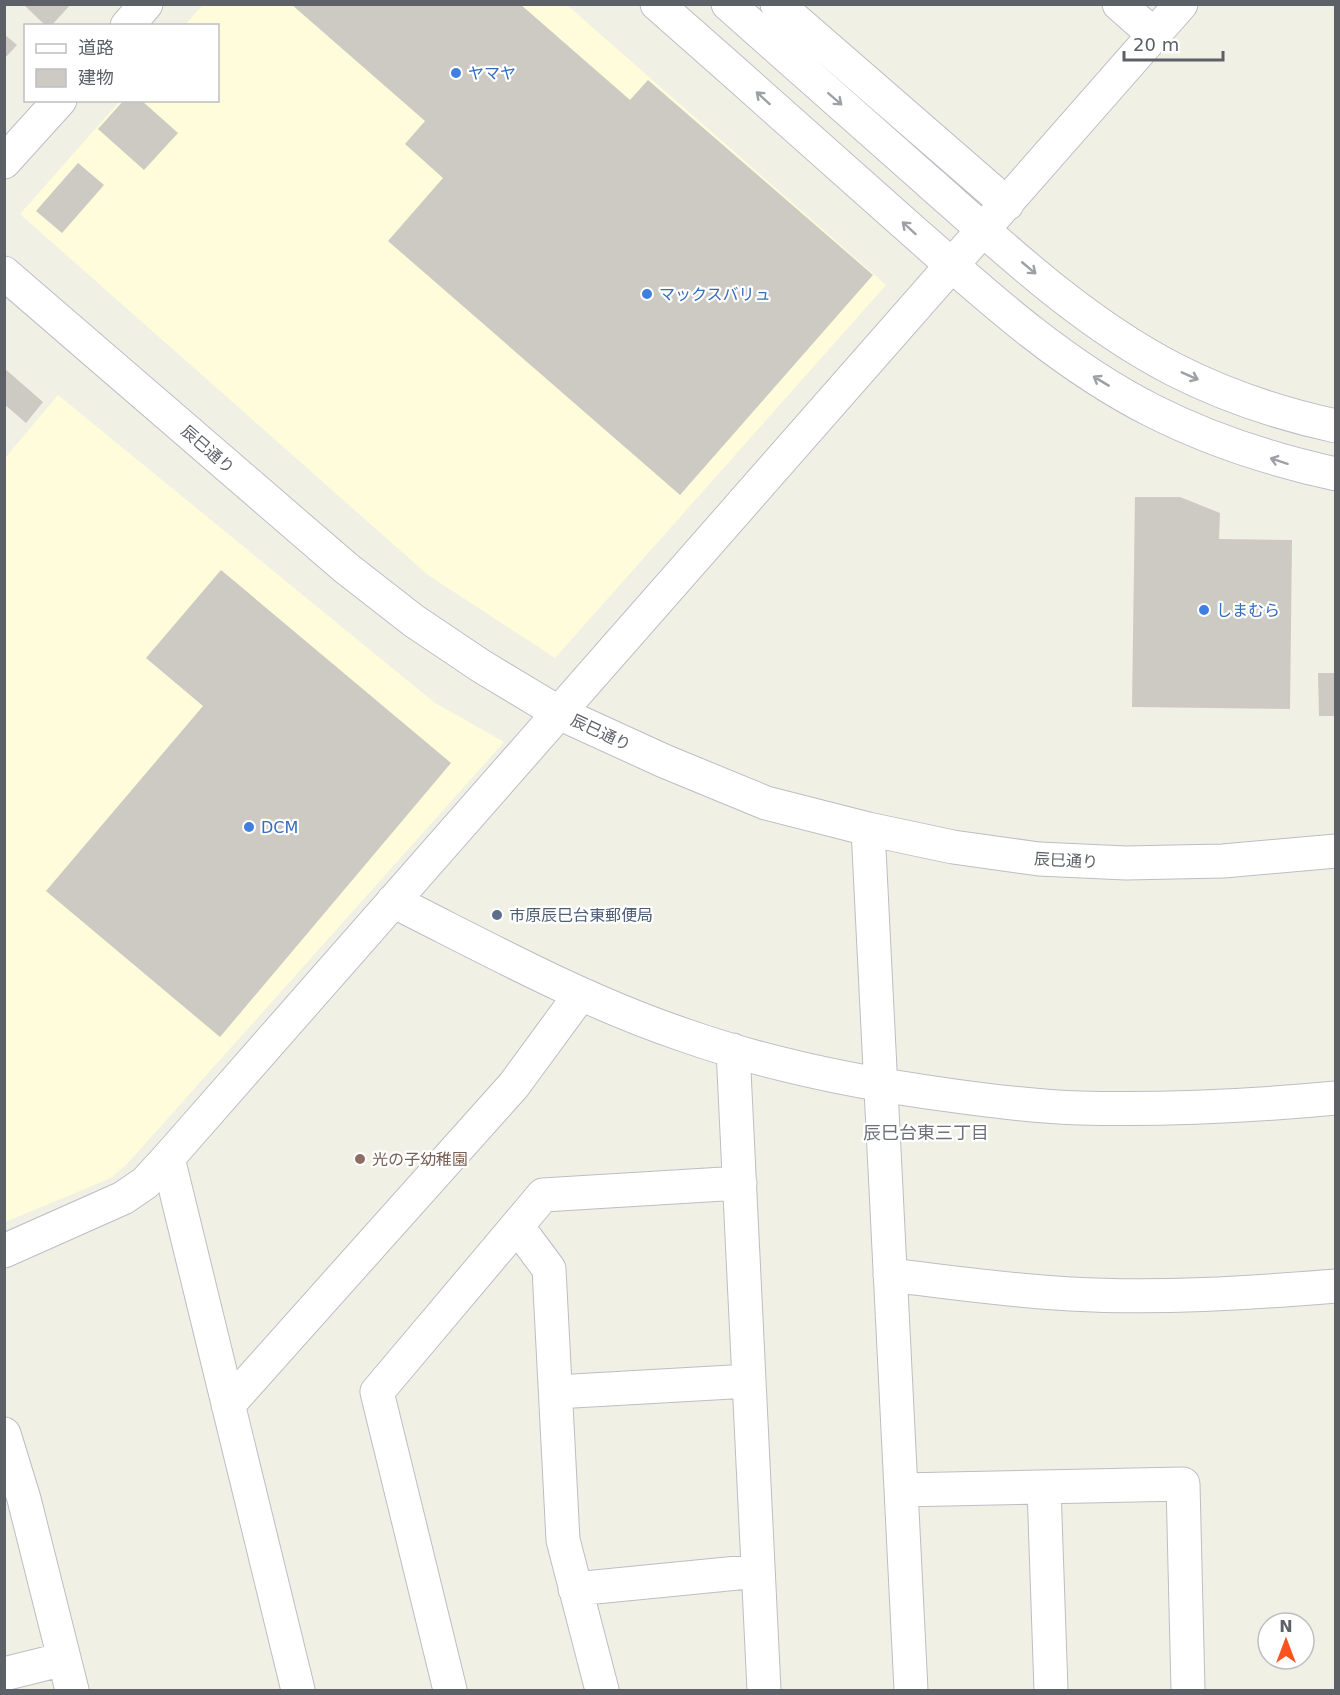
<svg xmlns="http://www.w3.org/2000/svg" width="1340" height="1695" viewBox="0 0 1340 1695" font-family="'DejaVu Sans','Noto Sans JP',sans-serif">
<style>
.commercial{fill:#fffcdb}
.building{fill:#cccac2}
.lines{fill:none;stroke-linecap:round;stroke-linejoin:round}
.minor-casing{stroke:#bcbec5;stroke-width:35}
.minor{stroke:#fff;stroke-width:33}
.oneway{stroke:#9da0a4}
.shop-dot{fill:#3f7fe0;stroke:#fff;stroke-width:2}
.service-dot{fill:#5c6f8a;stroke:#fff;stroke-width:2}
.education-dot{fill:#8d6e63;stroke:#fff;stroke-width:2}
.labels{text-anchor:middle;stroke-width:4.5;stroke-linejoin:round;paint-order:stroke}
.shop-label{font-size:16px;fill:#366cbe;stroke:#fff;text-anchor:start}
.street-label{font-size:16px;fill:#5c6067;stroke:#fff}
.service-label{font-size:16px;fill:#4e5e75;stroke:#fff;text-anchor:start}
.education-label{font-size:16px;fill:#785e54;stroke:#fff;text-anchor:start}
.neighbourhood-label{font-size:18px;fill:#6d7179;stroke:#fff}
</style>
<rect width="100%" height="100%" fill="#f1f0e5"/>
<path class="commercial" d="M203,5H567L886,285L555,658L428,575L20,214L120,101L218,100V26L185,25Z
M58,395L435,703L504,742L127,1164L111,1178L5,1222V458Z"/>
<path class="building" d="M23,4H71L51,26H46Z
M291,4H520L630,100L648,80L873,275L680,495L388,241L443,178L405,144L425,121Z
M4,34L17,45L4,59Z
M124,100H141L178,133L144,170L98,129Z
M78,163L104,185L62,233L36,211Z
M4,368L43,402L26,423L4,404Z
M1135,497H1180L1220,513L1219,539L1292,540L1290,709L1132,707Z
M221,570L451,763L220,1037L46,891L203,706L146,658Z
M1318,673H1336V716H1319Z"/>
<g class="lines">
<defs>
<path id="minor" d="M657,4C740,77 823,151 905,224C982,292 1060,364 1151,410C1210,440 1272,460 1336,474
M728,4C795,64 862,123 929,182C1005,249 1082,322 1173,369C1224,395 1280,414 1336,426
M777,4L1007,204
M1119,4L1154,35
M127,26L146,4
M4,162L60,100
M4,273L346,568L414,621L481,666L559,713L664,761L766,803L868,829L953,847L1039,859L1126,863L1223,861L1336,851
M868,829L911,1690
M393,901C489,949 583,1001 684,1035C769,1065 859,1083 948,1095C991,1101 1036,1107 1080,1108C1165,1110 1251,1106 1336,1098
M733,1050L764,1690
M168,1158L298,1690
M517,1226L549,1269L563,1540L602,1690
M4,1251L123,1198L145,1183L168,1158L1181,4
M890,1275C950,1282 1011,1291 1071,1294C1159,1299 1248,1293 1336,1286
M556,1392L749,1381
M228,1405L514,1085L580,995
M4,1434L24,1499L72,1690
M1044,1488L1051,1690
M901,1490L1183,1484L1188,1690
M575,1589L758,1571
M4,1674L64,1659
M450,1690L377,1392L543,1195L740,1183"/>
</defs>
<use href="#minor" class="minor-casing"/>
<use href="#minor" class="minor"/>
</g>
<defs><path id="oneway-shaft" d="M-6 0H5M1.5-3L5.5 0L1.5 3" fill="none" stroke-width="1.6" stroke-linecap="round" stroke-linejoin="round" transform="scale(1.5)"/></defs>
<g class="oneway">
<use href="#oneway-shaft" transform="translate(763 98) rotate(-138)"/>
<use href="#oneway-shaft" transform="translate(835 99) rotate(41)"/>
<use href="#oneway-shaft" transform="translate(909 228) rotate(-138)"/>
<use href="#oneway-shaft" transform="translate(1029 268) rotate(40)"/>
<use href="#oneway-shaft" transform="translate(1190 376) rotate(24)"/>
<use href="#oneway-shaft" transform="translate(1101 381) rotate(-149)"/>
<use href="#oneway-shaft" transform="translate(1279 461) rotate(-162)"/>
</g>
<g class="shop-dot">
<circle cx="456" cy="73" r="6"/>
<circle cx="647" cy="294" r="6"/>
<circle cx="1204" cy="610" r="6"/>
<circle cx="249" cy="827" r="6"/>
</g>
<circle class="service-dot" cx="497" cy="915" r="6"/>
<circle class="education-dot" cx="360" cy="1159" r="6"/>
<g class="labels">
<g class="shop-label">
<text x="468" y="79">ヤマヤ</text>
<text x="659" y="300">マックスバリュ</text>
<text x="1216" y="616">しまむら</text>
<text x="261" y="833">DCM</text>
</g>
<g class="street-label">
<text transform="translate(208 449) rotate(41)" y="6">辰巳通り</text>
<text transform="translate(601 732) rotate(25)" y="6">辰巳通り</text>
<text transform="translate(1066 860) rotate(3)" y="6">辰巳通り</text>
</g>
<g class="service-label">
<text x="509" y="921">市原辰巳台東郵便局</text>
</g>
<g class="education-label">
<text x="372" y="1165">光の子幼稚園</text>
</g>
<g class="neighbourhood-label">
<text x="926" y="1139">辰巳台東三丁目</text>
</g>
</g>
<rect width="1340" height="1695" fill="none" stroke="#5c6067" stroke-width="12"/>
<rect x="24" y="24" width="195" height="78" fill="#ffffff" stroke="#bebfc2" stroke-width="1.5"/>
<rect x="36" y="44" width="30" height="9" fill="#ffffff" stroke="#bebfc2" stroke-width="1.5"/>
<text x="78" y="54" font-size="18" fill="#5c6067">道路</text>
<rect x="36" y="69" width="30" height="18" fill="#cccac2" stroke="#bebfc2" stroke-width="1.5"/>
<text x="78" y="84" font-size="18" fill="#5c6067">建物</text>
<g transform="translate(1286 1641)"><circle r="28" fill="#ffffff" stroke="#bebfc2" stroke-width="1.5"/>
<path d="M0-4.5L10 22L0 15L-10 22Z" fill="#fb5220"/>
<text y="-9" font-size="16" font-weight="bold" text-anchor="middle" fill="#5c6067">N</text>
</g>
<path d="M1124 51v9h99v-9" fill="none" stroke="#5c6067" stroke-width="3"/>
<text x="1133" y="51" font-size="18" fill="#5c6067" stroke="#ffffff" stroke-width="4.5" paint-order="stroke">20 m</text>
</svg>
